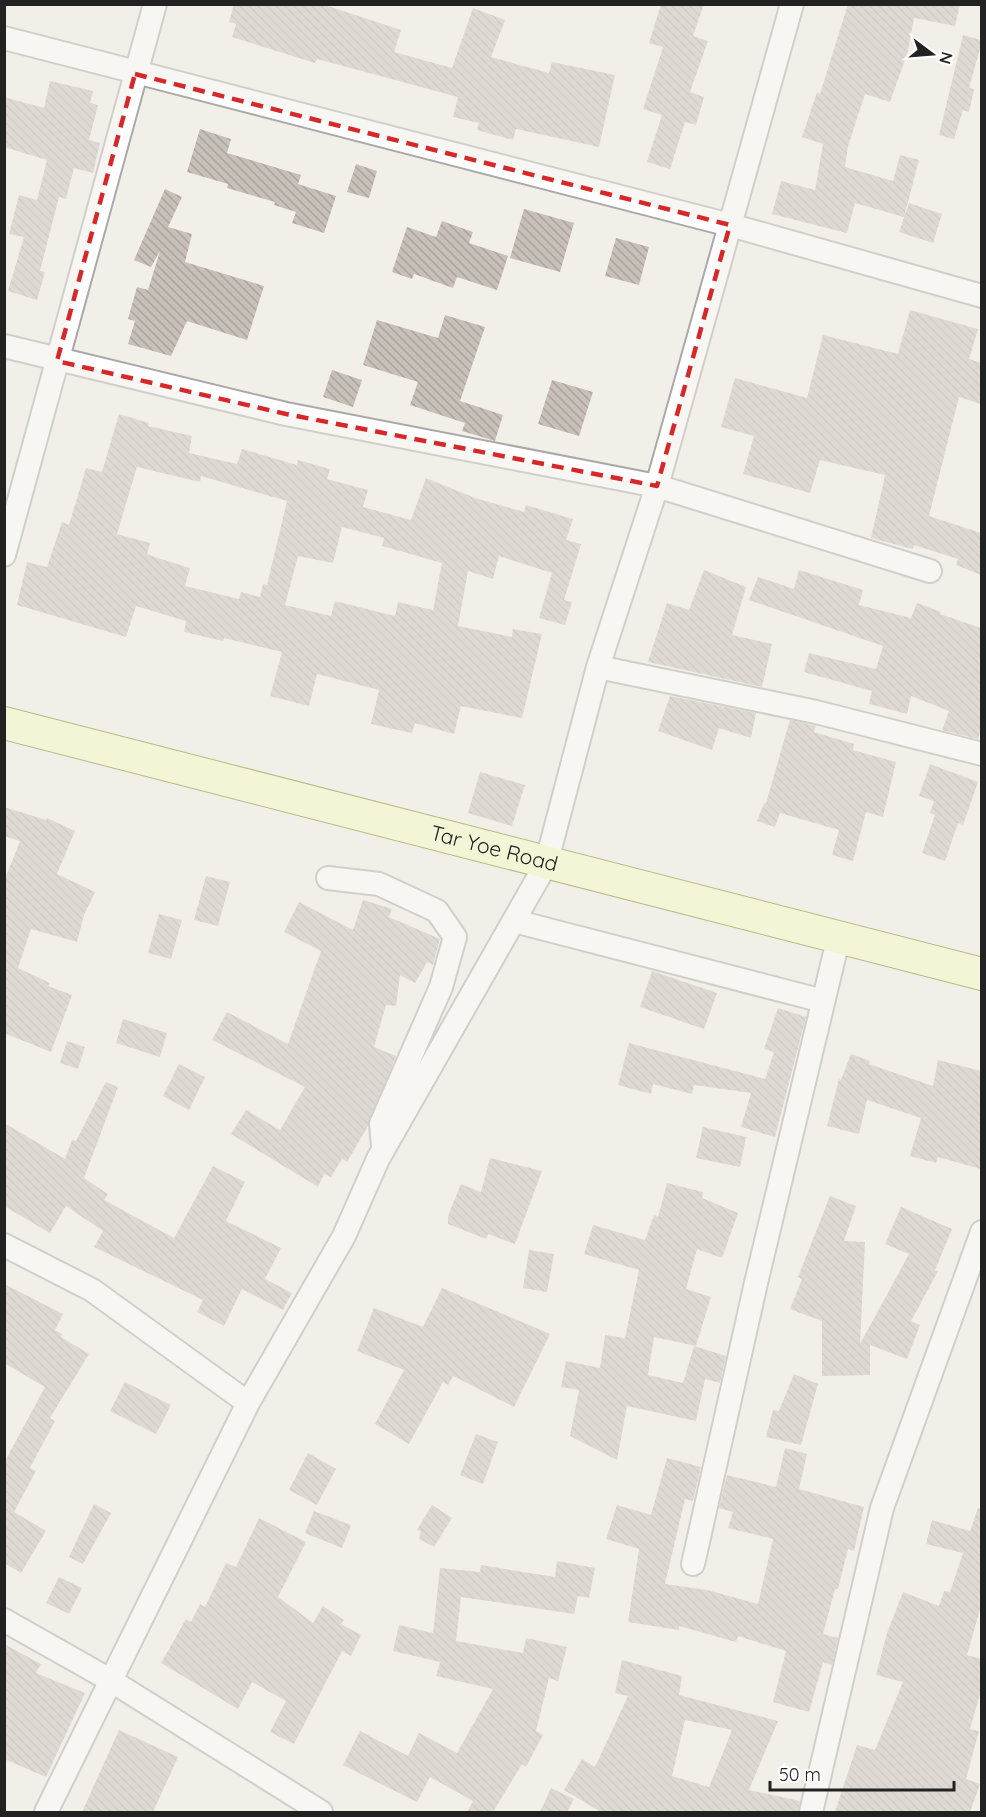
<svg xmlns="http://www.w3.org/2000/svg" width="986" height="1817" viewBox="0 0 986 1817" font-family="Quicksand,sans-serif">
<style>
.building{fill:url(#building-back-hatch);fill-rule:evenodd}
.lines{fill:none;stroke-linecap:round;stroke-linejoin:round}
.minor-casing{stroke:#a9a9a9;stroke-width:26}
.secondary-casing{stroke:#707d05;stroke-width:34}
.minor{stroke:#fff;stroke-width:22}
.secondary{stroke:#f7fabf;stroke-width:32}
.marked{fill:none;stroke:#d62828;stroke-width:4.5;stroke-dasharray:12 8;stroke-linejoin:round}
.labels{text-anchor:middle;stroke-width:4.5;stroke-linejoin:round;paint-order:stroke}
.street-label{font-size:21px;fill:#222;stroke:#fff}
</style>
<defs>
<pattern id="building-back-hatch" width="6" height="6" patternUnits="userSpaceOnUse" patternTransform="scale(1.5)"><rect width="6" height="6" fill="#c7bfb8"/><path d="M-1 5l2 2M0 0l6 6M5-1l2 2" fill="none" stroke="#aba49e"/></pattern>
</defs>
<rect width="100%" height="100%" fill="#f2efe9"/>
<path class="building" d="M234,4H321L331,7L401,30L394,52L452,68L473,8L505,20L491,57L549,73L552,62L615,75L599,147L516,129L513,140L477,130L479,123L453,117L458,97L317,59L315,63L232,37L236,24L229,22Z
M661,4H704L693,36L708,41L690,92L704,97L696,125L685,122L670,169L647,162L662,115L643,109L663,47L649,43Z
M848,4H960L955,26L914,18L908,51L890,102L865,94L848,146L845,167L893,181L900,155L919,160L904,217L855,203L847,233L772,214L781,181L815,190L823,144L802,137L817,92L820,94Z
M963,35L981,40V45L969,88L974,89L969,112L963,110L954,139L939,135Z
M50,81L93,91L90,103L98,105L89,140L100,143L93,173L74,168L66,199L59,197L40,271L45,272L37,300L8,291L24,237L9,234L19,195L37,200L47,160L4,147V97L44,108Z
M200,129L231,139L227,153L301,175L298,184L336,196L324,233L292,223L296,212L274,205L275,202L227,188L228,184L187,172Z
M356,164L377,171L369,198L347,192Z
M165,189L182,197L168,227L192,234L185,262L264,286L247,340L187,321L171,356L128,344L135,321L128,319L137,287L148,290L160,251L151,267L134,260Z
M909,203L942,214L933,243L899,232Z
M524,209L574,223L560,272L510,258Z
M442,221L473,232L469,243L508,256L497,290L457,277L453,288L414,274L412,279L392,272L407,227L436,237Z
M616,238L649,247L639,285L605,276Z
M910,310L978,329L969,359L981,363V404L959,397L929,516L981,533V575L956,565L958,559L914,545L913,549L871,538L885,475L820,460L810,493L743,474L754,436L721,427L735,378L807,398L823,335L898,354Z
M445,315L485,327L460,401L503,415L495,441L462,431L465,423L410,405L418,382L363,365L377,320L438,338Z
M332,370L362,380L353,407L323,397Z
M552,380L593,392L579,436L538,424Z
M119,414L149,423L148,426L192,436L189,453L237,464L242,449L297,465L298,460L330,469L327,479L368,490L363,507L411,520L426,478L475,498L524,512L526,505L573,519L566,540L581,544L564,600L572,602L565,625L539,618L552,573L499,556L493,579L468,571L458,626L512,637L513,629L542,634L522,718L461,706L454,734L415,723L412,733L371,724L379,690L317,674L309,706L270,696L282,652L224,638L223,641L184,632L186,621L136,606L126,637L17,605L27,562L47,567L62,522L69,525L86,468L102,472ZM137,467L200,482L201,476L287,501L267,585L263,584L260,597L241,592L239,599L185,586L190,568L155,557L147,554L150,543L117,534ZM342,527L384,538L382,546L442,563L433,610L398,602L395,616L335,601L331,616L285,605L298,556L333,563Z
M704,570L746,587L732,635L772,644L762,687L648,662L667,603L689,610Z
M799,570L863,590L859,605L911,618L917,603L941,612L940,614L981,628V730L978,739L942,730L949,711L911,696L907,714L869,704L872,691L804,672L809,653L876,669L883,646L749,600L758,577L794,589Z
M670,696L756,713L751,738L719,728L712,750L658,731Z
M790,720L816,726L814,732L854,744L853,750L896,762L883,817L866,812L853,861L832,855L839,830L780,813L775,827L757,821L764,803H766Z
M930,764L978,782L963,825L958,823L945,861L922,853L935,815L930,813L934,801L919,796Z
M480,772L525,785L512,826L468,813Z
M4,807L46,820L47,818L75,831L57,874L95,892L84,915L77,942L31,929L18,968L50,983L48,986L72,995L51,1052L4,1033V881L20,841L4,836Z
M206,876L230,882L218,926L194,920Z
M363,900L392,909L389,917L440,939L433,965L427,962L415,983L400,975L396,1006L386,1005L374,1047L396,1056L368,1126L347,1162L342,1159L331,1177L324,1174L318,1187L231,1134L246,1110L280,1130L305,1087L212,1040L227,1012L288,1044L321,951L284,932L299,902L353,930Z
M159,914L182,920L171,959L148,953Z
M652,971L717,993L704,1029L640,1007Z
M778,1008L806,1017L775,1137L741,1127L751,1093L694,1085L692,1094L653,1084L651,1094L618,1085L629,1043L765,1079L774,1052L764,1049Z
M123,1019L167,1033L160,1057L116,1043Z
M67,1041L85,1047L78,1069L60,1063Z
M851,1054L870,1061L869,1064L933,1086L938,1060L981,1071V1169L938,1157L936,1163L910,1156L921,1118L867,1100L859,1134L827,1126L839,1079L841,1080Z
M179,1064L205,1077L189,1110L163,1096Z
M106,1082L118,1087L84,1178L108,1194L104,1200L174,1238L213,1166L245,1182L226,1221L281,1248L265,1279L292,1293L283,1310L242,1289L224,1326L197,1312L203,1300L94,1247L103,1231L66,1206L50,1233L4,1206V1123L65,1159L72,1140L76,1141Z
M703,1127L746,1137L740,1167L696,1158Z
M490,1158L542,1171L515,1244L488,1234L486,1239L448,1224V1216L461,1184L481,1192Z
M667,1183L703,1192L702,1198L738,1213L722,1258L697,1249L686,1289L711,1297L696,1346L654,1337L648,1375L683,1383L694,1346L726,1356L720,1383L705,1379L696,1421L627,1406L617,1460L570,1436L579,1390L561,1387L566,1361L600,1368L605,1335L625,1338L639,1270L584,1254L593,1225L645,1240L654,1215L658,1217Z
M830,1196L856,1206L844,1241L865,1242L860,1344L909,1254L885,1244L901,1207L952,1229L935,1270L938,1271L911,1321L920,1325L907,1359L870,1345V1375L822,1376V1321L790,1309L802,1279L798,1277Z
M529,1250L554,1254L547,1292L523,1288Z
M4,1284L63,1314L55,1330L62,1334L61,1337L89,1354L50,1418L55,1421L30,1468L36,1471L14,1512L46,1531L21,1573L4,1563V1463L45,1387L4,1363Z
M442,1288L550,1334L514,1407L453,1376L448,1385L443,1382L409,1444L375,1424L404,1370L357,1351L374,1308L423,1327Z
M794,1374L818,1384L801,1445L766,1437L773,1410L779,1411Z
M125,1382L171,1405L156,1434L110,1411Z
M476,1434L498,1442L483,1484L460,1475Z
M785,1448L807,1454L799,1489L864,1507L854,1551L848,1549L838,1589H835L823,1634L838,1638L832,1665L823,1662L809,1712L773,1702L786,1651L738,1636L736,1642L679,1626V1630L628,1622L639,1549L606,1539L617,1505L651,1515L667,1458L701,1467L693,1501L685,1499L665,1584L707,1590L758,1604L773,1539L728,1528L733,1512L719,1508L727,1475L776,1487Z
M308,1453L336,1469L317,1505L289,1490Z
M94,1504L111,1513L83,1564L69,1557Z
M432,1505L452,1518L434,1547L419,1539L421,1531L417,1530Z
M978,1508L981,1509V1606L967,1655L981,1659V1691L970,1729L979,1731L966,1779L980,1784L970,1812H835L857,1745L875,1750L903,1682L876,1675L887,1633L903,1592L939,1606L944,1591L950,1592L963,1553L926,1544L932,1520L970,1531Z
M314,1511L351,1525L342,1548L305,1533Z
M259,1518L306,1542L278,1597L313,1623L323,1606L344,1620L341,1624L361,1635L351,1656L342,1651L294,1744L270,1732L286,1701L252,1682L238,1709L161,1663L186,1619L191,1622L200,1604L205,1607L226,1563L236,1567Z
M557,1561L595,1568L589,1598L578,1596L574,1614L461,1597L456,1641L523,1653L526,1638L567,1647L558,1681L549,1678L536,1731L543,1735L526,1767L522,1764L493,1812H467L473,1801L430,1777L417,1802L343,1765L360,1731L408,1756L419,1733L457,1753L493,1689L436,1676L440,1662L393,1651L399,1625L433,1633L440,1568L480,1572L481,1565L555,1577Z
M59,1577L82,1588L69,1614L46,1603Z
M4,1644L41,1664L36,1673L85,1693L46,1777L4,1759Z
M622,1660L682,1676L679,1695L778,1721L749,1790L800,1801L798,1812H601L564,1790L582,1759L595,1767L628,1696L615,1693ZM685,1720L732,1730L709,1787L672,1776Z
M119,1730L178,1757L153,1812H82Z
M551,1788L574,1799L567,1812H540Z"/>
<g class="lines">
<defs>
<path id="minor" d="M4,38L730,225L982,296
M4,346L286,414L657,486L930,571
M4,555L155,4
M598,667L816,712L982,754
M328,878L379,884L437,911L455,937L441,987L381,1124L383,1146
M514,921L823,1001
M4,1245L92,1290L248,1403
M693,1564L756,1283L839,936
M4,1620L110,1680L321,1812
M46,1812L248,1403L344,1236L378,1159L546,864L598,667L657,486L792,4
M811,1812L882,1508L982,1232"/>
<g id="secondary">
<path id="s1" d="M4,723L982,974"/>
</g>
</defs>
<use href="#minor" class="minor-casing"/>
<use href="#secondary" class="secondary-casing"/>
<use href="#minor" class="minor"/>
<use href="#secondary" class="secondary"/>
</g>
<path d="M0 0H986V1817H0ZM135,74L730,225L657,486L286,414L57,361Z" fill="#f2efe9" fill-opacity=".55" fill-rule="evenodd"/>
<path class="marked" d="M135,74L730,225L657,486L286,414L57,361Z"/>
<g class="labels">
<g class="street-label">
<text dy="7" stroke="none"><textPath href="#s1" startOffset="506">Tar Yoe Road</textPath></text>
</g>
</g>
<rect width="986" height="1817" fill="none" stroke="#222222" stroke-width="12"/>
<g transform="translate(932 54) rotate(106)" stroke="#ffffff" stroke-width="4.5" paint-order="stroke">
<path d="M0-4.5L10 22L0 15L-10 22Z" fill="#222222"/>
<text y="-9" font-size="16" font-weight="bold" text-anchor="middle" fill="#222222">N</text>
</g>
<path d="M770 1781v9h184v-9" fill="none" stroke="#222222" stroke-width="3"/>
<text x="779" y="1781" font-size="18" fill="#222222" stroke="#ffffff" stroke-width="4.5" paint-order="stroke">50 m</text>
</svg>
